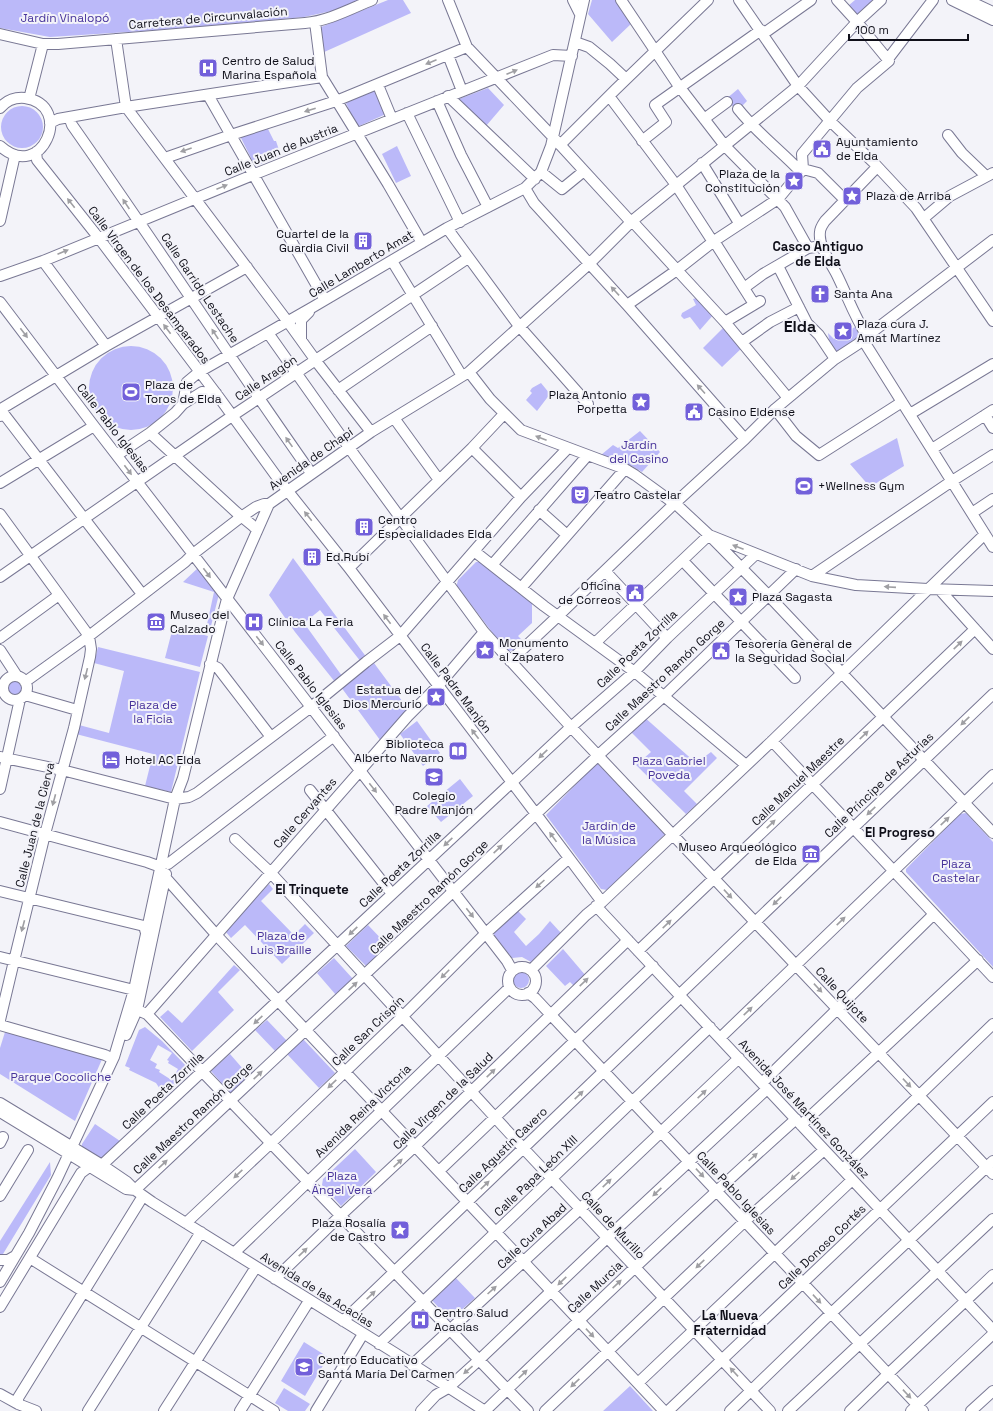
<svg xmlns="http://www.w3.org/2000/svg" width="993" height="1411" viewBox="0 0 993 1411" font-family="'Space Grotesk',sans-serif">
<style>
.green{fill:#bbb9f9;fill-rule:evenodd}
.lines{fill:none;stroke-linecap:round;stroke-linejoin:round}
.minor-casing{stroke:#797894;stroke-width:12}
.minor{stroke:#fff;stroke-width:10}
.oneway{fill:#9f9fa3}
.labels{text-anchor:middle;stroke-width:4;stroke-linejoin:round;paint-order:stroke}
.park-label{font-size:12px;fill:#48349b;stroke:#f3f3f9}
.street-label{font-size:12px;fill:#0f0f19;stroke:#f3f3f9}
.poi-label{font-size:12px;fill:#0f0f19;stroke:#f3f3f9;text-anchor:start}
.neighbourhood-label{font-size:13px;font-weight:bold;fill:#0f0f19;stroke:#f3f3f9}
.district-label{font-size:16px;font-weight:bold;fill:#0f0f19;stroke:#f3f3f9}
</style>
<rect width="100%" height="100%" fill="#f3f3f9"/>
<path class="green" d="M0,0H360L336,10L304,17L175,29L50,37L0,28Z
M388,0H403L411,13L322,53L321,27Z
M592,0H616L632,23L612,42L588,14Z
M855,0H877L857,17L848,6Z
M488,88L504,105L486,126L459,99Z
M738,89L747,101L737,111L726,99Z
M375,90L386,114L357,127L346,103Z
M1 127a21 21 0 1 1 42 0a21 21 0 1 1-42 0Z
M268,129L274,141H276L281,156L255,166L240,136Z
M397,146L411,176L396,183L382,154Z
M700,297L714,314L700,330L690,317L684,319L681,316L682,313L696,305L693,299Z
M727,324L745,345L722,367L703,348Z
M855,327L863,338L835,353L830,347L828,333L834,339Z
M89 388a42 42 0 1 1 84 0a42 42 0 1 1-84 0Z
M541,383L550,394L537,411L526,400L532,393L530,391L532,388Z
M640,431L660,452L642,472L632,466L601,455L613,445L618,448Z
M897,438L904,466L870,487L850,464Z
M293,558L367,658L361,662L320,610L304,623L342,676L335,682L295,632L269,595Z
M476,562H480L532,602V623L518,636L523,641L514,650L509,651L504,648L457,586V584L458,580Z
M199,567L219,594L210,630L206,629L214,592L183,582Z
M177,628L208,636L200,667L165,658L172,631Z
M98,647L200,672L171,792L145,786L153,754L76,734L79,725L109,733L124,671L94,663Z
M374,663L408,709L380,740L341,687Z
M6 688a9 9 0 1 1 18 0a9 9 0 1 1-18 0Z
M643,716L696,763L711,752L717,758L684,791L697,804L686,814L636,765L651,752L628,729Z
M417,721L440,753L423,766L400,734Z
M597,763L665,834L607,890L601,889L546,815Z
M460,779L473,796L441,822L427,806Z
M966,813L993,842V967L906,872V869L960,814Z
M269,884L273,889L261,901L294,935L305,924L314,933L282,964L245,925L231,938L225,931Z
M518,911L526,919L514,932L526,946L539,934L550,921L561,933L531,962L522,957L512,958L494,935V933Z
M368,925L390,948L368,968L346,946Z
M563,949L586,976L574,986L570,982L565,986L546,966Z
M334,958L353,979L336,995L317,973Z
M234,965L240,970L218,992L234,1010L192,1051L160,1017L168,1010L182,1023Z
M513 980a8 8 0 1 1 16 0a8 8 0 1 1-16 0Z
M267,1020L287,1041L276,1052L255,1030Z
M145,1027L162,1041L189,1069L168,1093L163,1087L160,1089L156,1083L129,1070L130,1068L125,1066L139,1030ZM158,1045L172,1053L167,1060L169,1061L168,1063L178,1069L173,1078L170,1079L159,1072L160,1070L155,1068L157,1064L150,1060Z
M5,1032L103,1057L75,1121L0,1074V1048Z
M303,1039L335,1073L319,1088L287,1054Z
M230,1054L250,1077L231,1094L211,1071Z
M95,1124L120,1141L101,1162L82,1148V1144Z
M355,1149L376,1172L341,1206L322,1185L323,1179Z
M50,1162L51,1175L3,1254H0V1241Z
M454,1276L475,1298L450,1320L430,1298Z
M304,1342L328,1357L305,1396L281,1381Z
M630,1386L653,1411H603Z
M284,1388L310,1404L305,1411H288L275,1403Z"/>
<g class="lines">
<defs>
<path id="minor" d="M448,0L467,47L553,137L631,222
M573,0L580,14
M621,0L678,85L725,146L785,207L808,248
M739,0L798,86L830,121L874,163L916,208L993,321
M952,0L993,20
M967,0L993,12
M315,22L322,77L388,184L422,243
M0,34L43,44H58L305,23C328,21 350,9 372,0
M763,34L811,0
M116,39L126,107L288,322L319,365L371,432
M575,42L589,47L610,64L626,79
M448,55L462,91
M888,59L933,0
M378,85L392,119
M208,95L325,300
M448,96L535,179
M609,96L676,185L713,242
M29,99L43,44
M437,101L461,155L488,207
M0,108C6,101 15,97 25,98C75,105 42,184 0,146
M738,109C756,132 780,150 801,172
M407,113L460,222
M69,117L72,125C153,240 230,358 311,473
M704,119L727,102
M50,123L58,119L126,107L322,77
M948,135L962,153L986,176
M642,141L666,122L655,105L761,30
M560,145L615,90L708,0
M36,152L37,160L98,237L218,396L279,480L349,568L536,814L602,902
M165,158L231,135L336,101L467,47
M702,163L739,223
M803,169L818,173L845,200
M541,172L562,189L584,171
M525,188L534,203L627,305L745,439
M924,218L950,196L993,173
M0,221L15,155
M632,221L677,270L725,322L788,398
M447,228L519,326L588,404
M714,241L754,304
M43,261L106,346
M392,261L462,376
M778,266L807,323L819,335L835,359
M0,276L43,261L260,172L553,55L572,56
M744,288L763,274L808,248L815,247
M0,302L94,426L507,961L512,970
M627,305L677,270L714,241L778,199L803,169L802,154L857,88L889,61L857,22L837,0
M725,322L760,301
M268,333L355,456L484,632L571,727L993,1174
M867,336C854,316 847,295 837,275C831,263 818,246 820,232C820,228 823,224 825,221L877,167
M301,339V320L309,312
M863,340L993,547
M742,342L770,322L799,307
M469,372L490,399L521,430L625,469L635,475L679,507L709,535L812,576L856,585L928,589L993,591
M338,390L432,326
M183,404L202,392L216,393
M0,409L142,594
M775,409L796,436L819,455L902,402
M910,414L993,364
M985,415L993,428
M0,416L1,409L106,346L247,267
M394,418L439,480
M150,433L236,512L252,525L257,530
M472,448L521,497
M932,449L993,410
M117,455L150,433L175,413L183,404L187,382L199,372L313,307L447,228L525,188L541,172L551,146L584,0
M0,483L94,426
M539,510L567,535
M972,513L993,499
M0,514L89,636L91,649L90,657L74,728L45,834L14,961L0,1020
M474,551L544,606L636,673L746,765
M683,561L795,678
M492,565L587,456
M349,568L472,448L504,414
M605,571L667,638
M812,576L952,481L993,455
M0,577L232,416L468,258
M521,588L625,469
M939,589L993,649
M0,638L59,595
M595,643L709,535L768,595L993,833
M0,650L17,676
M510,661L558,616L674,504L745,439L775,409L835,359L858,344L867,336L993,240
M210,664L218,668L271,737
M3 688a12 12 0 1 1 24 0a12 12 0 1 1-24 0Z
M25,682L89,636L185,562L193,554L241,517L256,507L264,504H269
M25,695L77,710
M772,741L993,977
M0,757L62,770L175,799L189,797L197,793L311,707L366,662L400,636L521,497L568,448
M0,789L20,699
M310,790L392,894
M0,822L147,862L158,866L165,877L220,939L664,1411
M235,839L270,872L524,1149L770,1411
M168,864L334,736
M0,891L144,926L146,933
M596,906L993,1330
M638,951L975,629
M0,957L134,990
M508 981a14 14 0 1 1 28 0a14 14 0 1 1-28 0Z
M531,970L586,915L602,902L772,741L985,534
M528,993L535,998L923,1411
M679,995L993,694
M137,1010L147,1014L528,1411
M147,1014L408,716L438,686L484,632
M0,1025L105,1055L113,1059
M126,1035L137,1010L166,874
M720,1038L993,775
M762,1083L934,914
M0,1103L102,1165L127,1182L135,1190L152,1202L395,1353L485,1411
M0,1112L126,1189L135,1190
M801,1125L978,960
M0,1143L3,1137
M102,1165L571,727L634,672L667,638L756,554
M843,1169L993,1024
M439,1171L653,966
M135,1190L604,750L664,696L796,569
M0,1196L28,1150
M186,1223L271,1143L403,1016L486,933L569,858
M234,1253L509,988
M31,1256L33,1260L274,1411
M0,1260H8L15,1256
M275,1279L340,1216L415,1146L628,940
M0,1282L29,1233L57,1179L114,1057L134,990L175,799L183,778L223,614L227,599L269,504L371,432L469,372L589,264L632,221L798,86L857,22L881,0
M0,1307L81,1173L89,1167
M343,1321L681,997
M379,1344L710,1027
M412,1365L580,1209L739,1058
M638,1383L852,1180
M0,1394L18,1404L36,1411
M18,1404V1398L143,1196
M88,1411L201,1232
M164,1411L256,1267
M240,1411L309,1301
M316,1411L363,1334
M421,1411L436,1395L448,1388L479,1360L607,1238L767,1089
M485,1411C587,1312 690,1214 796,1119
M545,1411L745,1221L824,1150
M668,1411L993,1102
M730,1411L825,1319L993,1161
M788,1411L993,1219
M850,1411L888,1374L993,1275
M911,1411L993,1334
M971,1411L993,1391"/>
</defs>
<use href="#minor" class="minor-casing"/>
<use href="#minor" class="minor"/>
</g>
<defs><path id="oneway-solid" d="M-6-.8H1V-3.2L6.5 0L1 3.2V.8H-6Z"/></defs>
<g class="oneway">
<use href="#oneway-solid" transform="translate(431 62) rotate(157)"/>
<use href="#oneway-solid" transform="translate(512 72) rotate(-22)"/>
<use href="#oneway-solid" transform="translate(310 110) rotate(162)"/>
<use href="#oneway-solid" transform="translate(186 150) rotate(161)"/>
<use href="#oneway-solid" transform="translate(222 187) rotate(-22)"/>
<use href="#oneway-solid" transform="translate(71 203) rotate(-128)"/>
<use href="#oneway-solid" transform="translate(126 204) rotate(-124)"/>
<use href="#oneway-solid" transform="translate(63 252) rotate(-23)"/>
<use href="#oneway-solid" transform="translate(615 291) rotate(-133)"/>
<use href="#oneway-solid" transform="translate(167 329) rotate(-127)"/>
<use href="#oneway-solid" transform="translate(24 333) rotate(53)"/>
<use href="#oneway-solid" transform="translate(215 334) rotate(-123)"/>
<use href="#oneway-solid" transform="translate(701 389) rotate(-132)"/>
<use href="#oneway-solid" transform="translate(541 438) rotate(-159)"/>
<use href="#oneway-solid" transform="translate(289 442) rotate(-125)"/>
<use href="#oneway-solid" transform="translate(128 470) rotate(53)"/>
<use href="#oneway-solid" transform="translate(308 516) rotate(-129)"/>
<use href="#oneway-solid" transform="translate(738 547) rotate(-159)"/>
<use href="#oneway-solid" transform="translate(207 573) rotate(53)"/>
<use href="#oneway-solid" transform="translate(890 587) rotate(-176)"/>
<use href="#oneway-solid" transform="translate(387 619) rotate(-127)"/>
<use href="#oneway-solid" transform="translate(260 641) rotate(52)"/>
<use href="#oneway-solid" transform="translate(958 645) rotate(-44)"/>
<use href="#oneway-solid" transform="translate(86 674) rotate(104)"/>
<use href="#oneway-solid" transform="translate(965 721) rotate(136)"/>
<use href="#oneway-solid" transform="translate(475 734) rotate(-127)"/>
<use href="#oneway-solid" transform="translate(864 735) rotate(-44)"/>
<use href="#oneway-solid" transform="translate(543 754) rotate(136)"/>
<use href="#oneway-solid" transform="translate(373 788) rotate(52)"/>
<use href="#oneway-solid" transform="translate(54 800) rotate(105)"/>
<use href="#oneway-solid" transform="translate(871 811) rotate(136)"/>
<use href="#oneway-solid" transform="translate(945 821) rotate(-44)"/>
<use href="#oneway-solid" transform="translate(771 824) rotate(-44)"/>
<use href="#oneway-solid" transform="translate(553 837) rotate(-126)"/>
<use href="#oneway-solid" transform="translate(448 842) rotate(137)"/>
<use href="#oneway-solid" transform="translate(498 849) rotate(-43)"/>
<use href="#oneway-solid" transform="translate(540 884) rotate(138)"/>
<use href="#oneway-solid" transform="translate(728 894) rotate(47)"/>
<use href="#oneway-solid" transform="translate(777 901) rotate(136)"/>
<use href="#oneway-solid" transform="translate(470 913) rotate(52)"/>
<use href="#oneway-solid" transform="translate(841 921) rotate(-44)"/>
<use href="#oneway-solid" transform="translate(667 924) rotate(-44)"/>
<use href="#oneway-solid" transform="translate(23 926) rotate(105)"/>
<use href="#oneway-solid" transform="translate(353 931) rotate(136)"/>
<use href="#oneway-solid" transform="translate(445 974) rotate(135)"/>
<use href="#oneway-solid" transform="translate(584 982) rotate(-44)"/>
<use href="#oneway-solid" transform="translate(353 986) rotate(-43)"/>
<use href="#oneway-solid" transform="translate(818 988) rotate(47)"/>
<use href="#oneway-solid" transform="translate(748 1011) rotate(-44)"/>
<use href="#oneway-solid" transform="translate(258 1020) rotate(137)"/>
<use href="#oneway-solid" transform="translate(491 1073) rotate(-44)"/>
<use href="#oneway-solid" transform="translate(258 1075) rotate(-43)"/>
<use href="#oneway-solid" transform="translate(907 1083) rotate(47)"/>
<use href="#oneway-solid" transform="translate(332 1084) rotate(136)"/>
<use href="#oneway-solid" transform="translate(702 1094) rotate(-43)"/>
<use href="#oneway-solid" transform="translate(579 1095) rotate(-44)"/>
<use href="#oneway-solid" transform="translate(753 1157) rotate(-42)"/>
<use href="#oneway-solid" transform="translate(398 1163) rotate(-43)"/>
<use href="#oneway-solid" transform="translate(163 1164) rotate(-43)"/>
<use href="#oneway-solid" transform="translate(700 1173) rotate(47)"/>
<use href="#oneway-solid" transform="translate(238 1174) rotate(137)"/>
<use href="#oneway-solid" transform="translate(795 1176) rotate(138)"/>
<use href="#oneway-solid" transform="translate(607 1183) rotate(-44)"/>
<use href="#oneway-solid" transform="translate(485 1185) rotate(-44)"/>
<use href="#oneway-solid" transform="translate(657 1192) rotate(137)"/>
<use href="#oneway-solid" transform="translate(303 1252) rotate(-44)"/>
<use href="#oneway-solid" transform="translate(700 1264) rotate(136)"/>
<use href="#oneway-solid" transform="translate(562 1281) rotate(136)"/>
<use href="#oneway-solid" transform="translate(617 1284) rotate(-43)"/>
<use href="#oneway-solid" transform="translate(492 1290) rotate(-42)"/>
<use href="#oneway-solid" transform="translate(371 1295) rotate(-43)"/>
<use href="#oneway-solid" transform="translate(817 1299) rotate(47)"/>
<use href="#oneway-solid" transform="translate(590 1333) rotate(47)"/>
<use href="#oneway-solid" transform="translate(468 1370) rotate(139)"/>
<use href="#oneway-solid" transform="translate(734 1372) rotate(-133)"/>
<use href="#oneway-solid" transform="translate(523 1374) rotate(-44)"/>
<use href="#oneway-solid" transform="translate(575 1383) rotate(137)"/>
<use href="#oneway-solid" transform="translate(907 1394) rotate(47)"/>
</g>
<defs>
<symbol id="hospital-square" viewBox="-11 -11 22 22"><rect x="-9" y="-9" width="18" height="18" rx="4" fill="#7260da" stroke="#f3f3f9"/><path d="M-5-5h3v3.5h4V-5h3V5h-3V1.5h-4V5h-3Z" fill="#fff"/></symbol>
<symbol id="civic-square" viewBox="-11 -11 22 22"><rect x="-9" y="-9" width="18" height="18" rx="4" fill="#7260da" stroke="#f3f3f9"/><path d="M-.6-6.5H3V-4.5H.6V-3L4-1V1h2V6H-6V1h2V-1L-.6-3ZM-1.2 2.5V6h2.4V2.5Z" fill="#fff"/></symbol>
<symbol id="sight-square" viewBox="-11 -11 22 22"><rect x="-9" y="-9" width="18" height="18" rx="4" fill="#7260da" stroke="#f3f3f9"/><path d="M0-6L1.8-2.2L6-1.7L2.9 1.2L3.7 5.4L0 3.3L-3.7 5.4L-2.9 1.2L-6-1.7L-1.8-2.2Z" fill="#fff"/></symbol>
<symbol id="building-square" viewBox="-11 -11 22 22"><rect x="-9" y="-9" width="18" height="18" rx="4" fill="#7260da" stroke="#f3f3f9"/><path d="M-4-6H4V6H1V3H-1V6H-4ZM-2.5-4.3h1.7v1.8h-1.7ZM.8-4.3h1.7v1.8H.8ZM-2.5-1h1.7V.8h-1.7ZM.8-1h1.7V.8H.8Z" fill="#fff"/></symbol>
<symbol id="church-square" viewBox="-11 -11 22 22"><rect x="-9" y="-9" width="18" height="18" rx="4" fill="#7260da" stroke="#f3f3f9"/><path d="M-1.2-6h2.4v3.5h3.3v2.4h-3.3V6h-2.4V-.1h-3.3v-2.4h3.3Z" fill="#fff"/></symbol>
<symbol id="stadium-square" viewBox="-11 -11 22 22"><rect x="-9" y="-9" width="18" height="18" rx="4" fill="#7260da" stroke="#f3f3f9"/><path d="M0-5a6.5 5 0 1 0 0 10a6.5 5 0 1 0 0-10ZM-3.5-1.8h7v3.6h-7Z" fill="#fff"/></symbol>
<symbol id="theatre-square" viewBox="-11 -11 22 22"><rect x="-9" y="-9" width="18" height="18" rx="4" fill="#7260da" stroke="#f3f3f9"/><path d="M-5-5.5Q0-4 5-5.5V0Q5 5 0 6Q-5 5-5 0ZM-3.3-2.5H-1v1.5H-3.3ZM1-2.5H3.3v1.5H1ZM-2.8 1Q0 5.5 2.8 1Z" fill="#fff"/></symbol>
<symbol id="museum-square" viewBox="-11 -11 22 22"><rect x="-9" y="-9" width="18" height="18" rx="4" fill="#7260da" stroke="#f3f3f9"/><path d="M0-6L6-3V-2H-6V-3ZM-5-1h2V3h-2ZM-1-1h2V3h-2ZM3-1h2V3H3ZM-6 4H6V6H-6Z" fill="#fff"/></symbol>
<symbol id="library-square" viewBox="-11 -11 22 22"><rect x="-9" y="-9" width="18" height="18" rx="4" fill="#7260da" stroke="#f3f3f9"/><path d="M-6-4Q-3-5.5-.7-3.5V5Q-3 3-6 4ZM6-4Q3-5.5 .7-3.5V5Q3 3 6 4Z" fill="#fff"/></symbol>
<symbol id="hotel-square" viewBox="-11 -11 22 22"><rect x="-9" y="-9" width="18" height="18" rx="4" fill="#7260da" stroke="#f3f3f9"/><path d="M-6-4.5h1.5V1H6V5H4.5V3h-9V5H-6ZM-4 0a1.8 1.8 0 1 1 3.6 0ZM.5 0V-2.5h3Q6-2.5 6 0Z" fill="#fff"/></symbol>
<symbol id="school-square" viewBox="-11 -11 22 22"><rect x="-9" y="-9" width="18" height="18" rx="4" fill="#7260da" stroke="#f3f3f9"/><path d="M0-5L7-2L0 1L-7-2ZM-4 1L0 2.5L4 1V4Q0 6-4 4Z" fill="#fff"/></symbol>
</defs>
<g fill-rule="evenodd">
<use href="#hospital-square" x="197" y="57" width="22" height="22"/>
<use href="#civic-square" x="811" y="138" width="22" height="22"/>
<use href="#sight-square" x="783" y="170" width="22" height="22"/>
<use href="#sight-square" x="841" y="185" width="22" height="22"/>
<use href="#building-square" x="352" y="230" width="22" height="22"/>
<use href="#church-square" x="809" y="283" width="22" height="22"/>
<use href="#sight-square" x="832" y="320" width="22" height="22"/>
<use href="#stadium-square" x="120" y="381" width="22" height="22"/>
<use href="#sight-square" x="630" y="391" width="22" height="22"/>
<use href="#civic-square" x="683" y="401" width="22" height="22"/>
<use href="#stadium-square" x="793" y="475" width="22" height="22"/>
<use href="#theatre-square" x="569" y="484" width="22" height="22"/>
<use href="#building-square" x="353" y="516" width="22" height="22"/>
<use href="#building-square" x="301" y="546" width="22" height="22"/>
<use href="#civic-square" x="624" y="582" width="22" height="22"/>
<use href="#sight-square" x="727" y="586" width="22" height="22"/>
<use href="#museum-square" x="145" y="611" width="22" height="22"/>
<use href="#hospital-square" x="243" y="611" width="22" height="22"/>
<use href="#sight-square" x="474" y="639" width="22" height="22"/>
<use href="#civic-square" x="710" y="640" width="22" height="22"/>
<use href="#sight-square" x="425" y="686" width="22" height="22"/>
<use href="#library-square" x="447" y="740" width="22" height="22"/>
<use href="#hotel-square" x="100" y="749" width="22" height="22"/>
<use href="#school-square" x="423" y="766" width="22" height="22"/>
<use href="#museum-square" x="800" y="843" width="22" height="22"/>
<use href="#sight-square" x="389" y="1219" width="22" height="22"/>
<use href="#hospital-square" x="409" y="1309" width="22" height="22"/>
<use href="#school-square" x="293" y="1356" width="22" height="22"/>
</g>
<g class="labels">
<g class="park-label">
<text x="65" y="22">Jardín Vinalopó</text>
<text x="639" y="449">Jardín<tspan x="639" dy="14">del Casino</tspan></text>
<text x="153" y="709">Plaza de<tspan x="153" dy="14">la Ficia</tspan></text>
<text x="669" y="765">Plaza Gabriel<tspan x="669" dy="14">Poveda</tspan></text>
<text x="609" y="830">Jardín de<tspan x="609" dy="14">la Música</tspan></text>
<text x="956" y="868">Plaza<tspan x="956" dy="14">Castelar</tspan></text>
<text x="281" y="940">Plaza de<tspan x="281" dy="14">Luis Braille</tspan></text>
<text x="61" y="1081">Parque Cocoliche</text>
<text x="342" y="1180">Plaza<tspan x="342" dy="14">Ángel Vera</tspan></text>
</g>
<g class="street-label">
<text transform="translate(208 18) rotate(-5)" y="4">Carretera de Circunvalación</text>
<text transform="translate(281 150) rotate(-22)" y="4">Calle Juan de Austria</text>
<text transform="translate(361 264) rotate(-31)" y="4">Calle Lamberto Amat</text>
<text transform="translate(149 285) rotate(53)" y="4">Calle Virgen de los Desamparados</text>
<text transform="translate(200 288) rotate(56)" y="4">Calle Garrido Lestache</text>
<text transform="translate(266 378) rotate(-34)" y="4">Calle Aragón</text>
<text transform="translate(113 428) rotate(52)" y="4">Calle Pablo Iglesias</text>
<text transform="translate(311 459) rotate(-35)" y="4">Avenida de Chapí</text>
<text transform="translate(637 649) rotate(-44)" y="4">Calle Poeta Zorrilla</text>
<text transform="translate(665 675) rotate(-43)" y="4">Calle Maestro Ramón Gorge</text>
<text transform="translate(311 685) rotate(52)" y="4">Calle Pablo Iglesias</text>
<text transform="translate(456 688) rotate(53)" y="4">Calle Padre Manjón</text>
<text transform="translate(798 781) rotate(-44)" y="4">Calle Manuel Maestre</text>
<text transform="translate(879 785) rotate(-44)" y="4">Calle Príncipe de Asturias</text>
<text transform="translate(305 813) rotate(-49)" y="4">Calle Cervantes</text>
<text transform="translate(35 825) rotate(-76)" y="4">Calle Juan de la Cierva</text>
<text transform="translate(400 869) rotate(-43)" y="4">Calle Poeta Zorrilla</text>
<text transform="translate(429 897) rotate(-44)" y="4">Calle Maestro Ramón Gorge</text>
<text transform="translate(842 995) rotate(47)" y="4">Calle Quijote</text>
<text transform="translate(368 1031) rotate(-44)" y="4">Calle San Crispín</text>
<text transform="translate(163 1091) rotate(-43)" y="4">Calle Poeta Zorrilla</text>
<text transform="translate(443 1101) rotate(-44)" y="4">Calle Virgen de la Salud</text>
<text transform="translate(804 1109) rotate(47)" y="4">Avenida José Martínez González</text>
<text transform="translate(363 1111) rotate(-44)" y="4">Avenida Reina Victoria</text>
<text transform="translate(193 1118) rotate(-43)" y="4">Calle Maestro Ramón Gorge</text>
<text transform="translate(503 1150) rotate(-44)" y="4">Calle Agustín Cavero</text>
<text transform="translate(536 1176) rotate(-44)" y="4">Calle Papa León XIII</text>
<text transform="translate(736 1193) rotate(47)" y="4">Calle Pablo Iglesias</text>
<text transform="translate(613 1225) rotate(47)" y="4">Calle de Murillo</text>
<text transform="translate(532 1236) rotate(-43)" y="4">Calle Cura Abad</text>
<text transform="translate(822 1247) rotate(-44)" y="4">Calle Donoso Cortés</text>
<text transform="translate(595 1287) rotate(-43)" y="4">Calle Murcia</text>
<text transform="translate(317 1290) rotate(32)" y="4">Avenida de las Acacias</text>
</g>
<g class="poi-label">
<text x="222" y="65">Centro de Salud<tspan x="222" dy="14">Marina Española</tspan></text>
<text x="836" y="146">Ayuntamiento<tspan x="836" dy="14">de Elda</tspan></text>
<text x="780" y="178" text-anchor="end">Plaza de la<tspan x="780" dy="14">Constitución</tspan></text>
<text x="866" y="200">Plaza de Arriba</text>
<text x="349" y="238" text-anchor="end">Cuartel de la<tspan x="349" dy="14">Guardia Civil</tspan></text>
<text x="834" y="298">Santa Ana</text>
<text x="857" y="328">Plaza cura J.<tspan x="857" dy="14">Amat Martínez</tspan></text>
<text x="145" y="389">Plaza de<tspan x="145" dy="14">Toros de Elda</tspan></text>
<text x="627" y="399" text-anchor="end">Plaza Antonio<tspan x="627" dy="14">Porpetta</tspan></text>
<text x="708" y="416">Casino Eldense</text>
<text x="818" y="490">+Wellness Gym</text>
<text x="594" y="499">Teatro Castelar</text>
<text x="378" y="524">Centro<tspan x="378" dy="14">Especialidades Elda</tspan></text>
<text x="326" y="561">Ed.Rubí</text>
<text x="621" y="590" text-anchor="end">Oficina<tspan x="621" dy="14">de Correos</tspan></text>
<text x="752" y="601">Plaza Sagasta</text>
<text x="170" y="619">Museo del<tspan x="170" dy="14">Calzado</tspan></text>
<text x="268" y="626">Clínica La Feria</text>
<text x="499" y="647">Monumento<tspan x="499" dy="14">al Zapatero</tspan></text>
<text x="735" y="648">Tesorería General de<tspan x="735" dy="14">la Seguridad Social</tspan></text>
<text x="422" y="694" text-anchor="end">Estatua del<tspan x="422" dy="14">Dios Mercurio</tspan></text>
<text x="444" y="748" text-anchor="end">Biblioteca<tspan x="444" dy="14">Alberto Navarro</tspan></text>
<text x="125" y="764">Hotel AC Elda</text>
<text x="434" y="800" text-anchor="middle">Colegio<tspan x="434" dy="14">Padre Manjón</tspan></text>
<text x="797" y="851" text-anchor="end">Museo Arqueológico<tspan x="797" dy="14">de Elda</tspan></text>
<text x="386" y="1227" text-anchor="end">Plaza Rosalía<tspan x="386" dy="14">de Castro</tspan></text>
<text x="434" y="1317">Centro Salud<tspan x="434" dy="14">Acacias</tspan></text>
<text x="318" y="1364">Centro Educativo<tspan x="318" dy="14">Santa María Del Carmen</tspan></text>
</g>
<g class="neighbourhood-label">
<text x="818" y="251">Casco Antiguo<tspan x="818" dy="15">de Elda</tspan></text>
<text x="900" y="837">El Progreso</text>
<text x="312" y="894">El Trinquete</text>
<text x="730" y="1320">La Nueva<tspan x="730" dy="15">Fraternidad</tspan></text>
</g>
<g class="district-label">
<text x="800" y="332">Elda</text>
</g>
</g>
<path d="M849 34v6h119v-6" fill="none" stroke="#0f0f19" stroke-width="2"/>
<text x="855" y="34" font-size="12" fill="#0f0f19" stroke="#f3f3f9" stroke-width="3" paint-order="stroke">100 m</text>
</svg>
